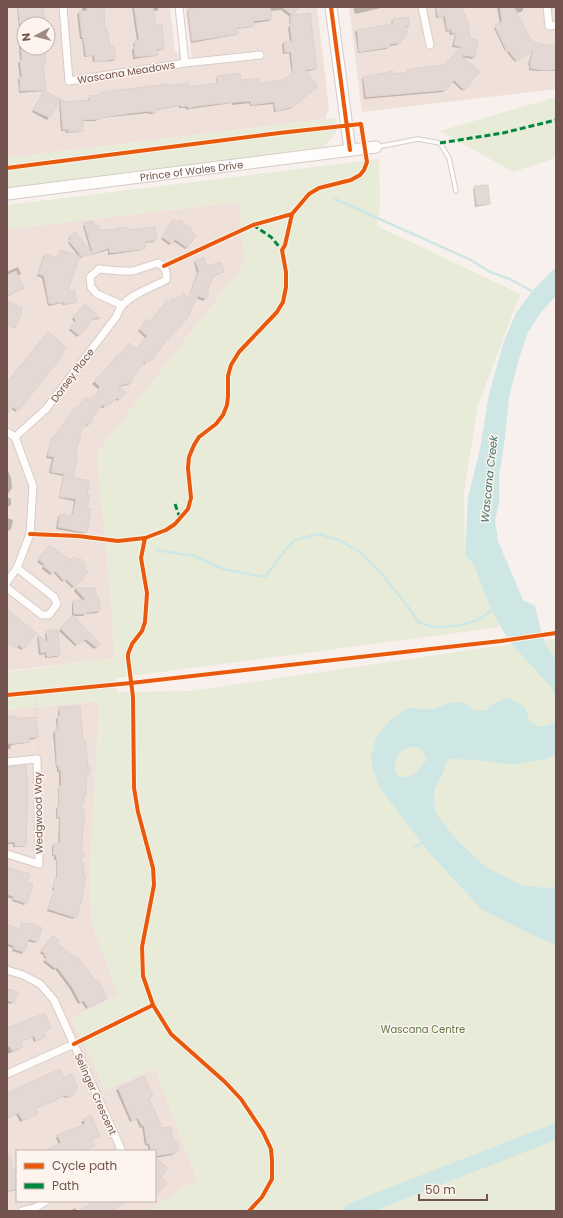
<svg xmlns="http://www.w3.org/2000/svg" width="563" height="1218" viewBox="0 0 563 1218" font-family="Poppins,sans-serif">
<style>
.residential{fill:#efe1da;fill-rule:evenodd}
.green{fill:#e8ebd8}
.water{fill:#cfe7e4;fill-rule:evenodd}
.shadow{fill:#0003}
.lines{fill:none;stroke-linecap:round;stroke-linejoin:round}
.stream{stroke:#cfe7e4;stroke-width:2.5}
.river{stroke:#cfe7e4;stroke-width:16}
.building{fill:#e3d8d4;stroke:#dfd2ce}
.lane-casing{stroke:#d6ccc9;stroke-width:5.5}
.street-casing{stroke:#d6ccc9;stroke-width:9}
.secondary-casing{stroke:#d6cbc8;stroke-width:13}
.path{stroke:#d9d0cf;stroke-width:1.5;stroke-dasharray:1 3;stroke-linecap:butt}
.lane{stroke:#fefdfc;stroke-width:3.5}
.street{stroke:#fefdfc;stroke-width:7}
.secondary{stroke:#fefdfc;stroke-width:11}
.quiet{stroke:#00873e;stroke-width:3;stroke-dasharray:6 3;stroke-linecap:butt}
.cycleway-casing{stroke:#fdf4ee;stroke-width:6}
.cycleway{stroke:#e8590c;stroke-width:4}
.labels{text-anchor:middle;stroke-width:3;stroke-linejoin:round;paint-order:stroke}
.street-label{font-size:10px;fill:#72534e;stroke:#fdf4ee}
.park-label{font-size:10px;fill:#5f7747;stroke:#fdf4ee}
.water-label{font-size:11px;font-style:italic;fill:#427673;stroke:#fdf4ee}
</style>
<rect width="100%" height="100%" fill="#f7f0ec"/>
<path class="residential" d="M7,7H170L175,51L192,59L185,7H317L329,108L325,119L7,158ZM24,24H48V48H24Z
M349,7H556V89L362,112Z
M239,202L242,227L243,251L246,262L97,453L112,612L114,644V658L7,671V229Z
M100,701L90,866L91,922L119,996L72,1018L105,1090L155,1068L197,1180L148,1211H7V710ZM17,1151H155V1201H17Z"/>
<path class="green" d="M556,97V158L513,172L440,131Z
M336,118V134L323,147L280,152L249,162L7,191V158Z
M379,159L380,202L377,226L520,294L478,405L464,492L465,555L474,565L491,610L501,627L116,678L117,692L191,691L511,644L552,688L556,699V721L551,724L538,727L530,721L525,707L494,703L487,710H474L448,703L433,709L408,708L379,787L431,855L482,910L534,936L556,945V1211H148L197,1179L155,1068L105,1090L72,1018L119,996L91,922L90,866L100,701L7,710V672L114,658V644L112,612L97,453L246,262L243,251L242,227L238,202L7,229V205Z
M556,639V658L550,653L545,640Z
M415,747C422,748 425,753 426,760C419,770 412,780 398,776C394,767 395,755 405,749C408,748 412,747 415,747Z
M556,754V886L546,888L522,885L486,867L456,839L435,812L434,790L444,772L445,765L450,759L549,758Z"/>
<path class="water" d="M556,267V296L542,311L528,332L518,362L509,397L505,438L499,477V504L495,520L498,541L523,600L535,606C540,623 542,646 556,658V699L552,688L511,644L491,610L474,565L465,555L468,497L480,449L489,394L504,341L516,313L534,289Z
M508,698L525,707L530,721L538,727L551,724L556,721V754L549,758L513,765L478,760L450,759L445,765L444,772L434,790L435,812L456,839L486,867L522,885L546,888L556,886V945L534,936L482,910L431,855L379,787L372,767L371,757L376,738L390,720L408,708L433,709L448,703L463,702L474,710H487L494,703ZM415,747C422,748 425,753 426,760C419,770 412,780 398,776C393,767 395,755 405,749C408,748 412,747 415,747Z"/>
<path class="shadow" d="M17,7H42L43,24H24V48H47L45,50V61L42,63L45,89L44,91L19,93L18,80L20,78L18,63L20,62L19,46L20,44V38Z
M82,7H104V32L115,59L113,61L93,62L92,56L84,57L82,39H80L77,14L82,12Z
M132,7H159L157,11H152L155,26L163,48L161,50L156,51L157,54L155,56L133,59L132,50L134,48L133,44L137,41Z
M205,7H298L291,16L316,68L314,70L304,72L317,86L290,109L274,112L273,104L250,106L249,103L232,105V103L189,109L188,110L185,108H179V106L156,110V112L154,114H150L148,113L130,115L101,118L95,121H82V130L80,132L66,133V131H61L59,102L60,100L66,103L88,101V99L90,97L100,96L101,93L169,87L187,88L217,85L216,79L218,77L259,85L285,80L292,74L289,53L283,54L282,44L284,42H290L288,28L290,26L289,18L290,17L281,10L270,11L271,19L269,21L253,23V25L251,27L236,29L237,33L235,35L191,43L187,12L189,10Z
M353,7H385L355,14Z
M435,7H461L462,16L474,57L472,59L462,57L468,85L464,90H461L452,81L443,92L364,99L362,79L364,77L406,74L411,70L444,66L460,48L452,47L455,34L450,35L449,31L446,32L443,17L436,18Z
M497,7H523V10L521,12L515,13L526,33L533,43L544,46H556V71H536L529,70V65H528L532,50L515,62L504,49L494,28L495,27L507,52L509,51L497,26L500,24Z
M407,18L408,26L397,45L389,46L387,49L358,53L355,32L357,30L392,25L391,22L393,20Z
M43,93L59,99L47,120L32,112Z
M475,187L489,203L487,205L475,207L473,189Z
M172,222L187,248L185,249L173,241L169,245L161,239Z
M85,224L94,227L99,232H127L156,240L154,242L144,243V248L142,250L108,255V250L92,255L91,254L80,258L68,243L70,241L68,240L75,234L91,253L83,226Z
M60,251L67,292L76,301L74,303L63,305L62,303L48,306L42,278L37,276L43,257L45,255L56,259Z
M196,261L206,267L223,272L212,277L205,292L207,293L205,299L203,301L196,298L151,360L149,361L148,360L144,365L143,363L132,376L131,383L128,385L117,387L124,393L117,401L114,399L103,408L99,407L91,417L89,424L87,426H84L76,436L73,453L72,478L86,509V532L84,534L56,529L58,517L60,515L70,516L72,514L74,501L59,498L63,476L49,473L52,459L46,458L52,438L55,436L77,409L90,401L96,394V393L99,390L92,384L101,375L136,350L146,339L138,331L145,323H150L169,303L188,297L197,273L194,263Z
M18,267L21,274L18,276L23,288L7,297V272Z
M85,305L99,318L98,319L91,320L86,327L77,337L69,330L75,323L72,319Z
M7,388L17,410L15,412L11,408L7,411Z
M7,468L11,478L12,488L7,495Z
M7,497L11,499V504L10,506H7Z
M7,518L13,520L11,529L9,531L7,530Z
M47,548L83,578L72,588L64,580L62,582L53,572L50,575L42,569L43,566L37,562Z
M75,589H95L99,611L97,613L85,614L83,616H72L99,644L94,649L83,640L75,646L59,631L72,617V603L74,601H83L74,591Z
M7,613L34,633L21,650L7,640Z
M47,632L59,655L57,657L45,658V654L39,655L37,638L39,636L46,642L45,634Z
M60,708L82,740L87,768L89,774L86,776L85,796L83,798L80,807L79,862L75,917L73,919L47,911L54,890H52L54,881L56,879V860H54V856H52V846L54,844H58L59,819L56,818V809L58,807V789L59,787V772H57V767L56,768L53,733L57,731L56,719L58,717V710Z
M7,718L16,721L37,737L35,739L28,740L26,743L11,745L10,749H7Z
M7,768L25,845L24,847H13V844H7Z
M7,868L26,883V903L24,905L12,901L13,899L7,897Z
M22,923L30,925L31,924L37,941L35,943L27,941L22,954L12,951L13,948L7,946V926L19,930Z
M51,938L75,959L104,1000L86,1009L83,1004L81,1002L78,1004L70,989L55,969L53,970L43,962L46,959L43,957L44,956L40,953Z
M7,989L17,993L11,1004L7,1003Z
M50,1028L43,1032L45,1036L43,1038L34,1042L32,1037L20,1042L22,1047L20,1049L7,1054V1030Z
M143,1077L152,1096L148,1099L162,1130L178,1151L172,1155L155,1158V1151H149L147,1145H145L142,1127L140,1128L136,1119L130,1122L116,1090Z
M64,1079L77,1089L73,1091L70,1097L67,1098L61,1096L53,1101L35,1109V1115L20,1122L16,1114L7,1118V1094Z
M90,1117L99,1136L91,1140L94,1145L92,1147L83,1151H47L59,1145L56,1138L58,1136L83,1125L81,1122Z
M7,1168L13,1172L17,1170V1190L7,1192Z
M75,1208L77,1211H70Z"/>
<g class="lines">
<path class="stream" d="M335,199L471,260L490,272L510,279L535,293
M156,550L195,556L223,569L265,577L286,549L295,540L318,534L339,540L361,553L382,574L409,608L418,622L433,627L457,626L478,620L493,609
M414,848L418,845L425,842"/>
<path class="river" d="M352,1211L556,1131"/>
</g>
<path class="building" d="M18,7H43L45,24H20Z
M87,7H104L105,31L107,30L110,46H114L116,59L95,62L94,55L86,56L83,37L82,38L79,11H87Z
M134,7H153L156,25H162L164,49H157L158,55L135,57L134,47L135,46V41L139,40Z
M201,7H270L272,19L253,21L254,26L237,28L238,34L192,41L188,9Z
M282,7H300L293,15L310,13L317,69L305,70L318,86L293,107L276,111L274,102L251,105V101L214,104L192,107L190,109L187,106L181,107V105L157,109V112L152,113L150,111L133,113L104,117L100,119L82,120L83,131L68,132V129L63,130L60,99L66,102L90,100L89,96L101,95V92L169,84V86L188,83V87L218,83L217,76L240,73L241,80L259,78L260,84L285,79L293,71L291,52H285L284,42L292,41L290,25L291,24L290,15H292Z
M436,7H462L463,15L465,14L466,21H468L470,38L478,40L475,57L461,55L480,72L469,84V86L467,88L463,89L454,80L446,90L366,97L363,77L393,71L394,74L408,72L407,70H411L410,69L444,65L461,47L454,45L456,33H452L451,30H447L445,16L438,17Z
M500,7H514L527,33L533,42L544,45H556V70H539L530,68L531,63H530L533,50L517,61L514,58L506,47L495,25L502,22Z
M408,17L409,26H406L407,34L400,43L390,44V47L359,52L357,30L393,24V19Z
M21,48H45L46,62H43L46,90L20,91V77H22L20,60H22Z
M44,90L60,99L50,118L33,110Z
M488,185L490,204L477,205L474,186Z
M173,219L177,222L179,220L192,229L191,231L196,236L187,248L175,239L172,244L162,237Z
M93,221L95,226L98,225L100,230L118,229L120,226L123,228L128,227V230L155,227L157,240L145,242V249L110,253L109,248L93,254L84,223Z
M75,232L93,254L82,257L69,241L71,239L69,237Z
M60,250L80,256L68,291L74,290L77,302L64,304V302L49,304L44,276L38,274L45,254L57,258Z
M204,257L207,266L221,262L224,272L213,276L207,291L209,292L206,299L198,296L190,310L191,311L189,314L190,315L167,340L152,360L150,359L147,363L145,362L133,376V381L131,383L118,386L126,393L119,400L117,398L106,407L102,405L92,418V421L90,424H87L78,435L81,436L75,452L77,453V459L73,478L87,480L89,483L87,495H90L87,508L91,509L87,533L58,527L60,514L71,516V513L73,514L76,499L60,497L64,474L51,472L54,457L48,456L50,443L54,435H55L76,407L77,408L86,397L90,400L98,392V390L100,387L94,381L103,373L118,354L119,355L129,343L136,349L147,336L139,329L147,319L150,322L167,300L169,302L172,298L175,300L177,297L179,298L183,293L188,297L199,271L195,261Z
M16,271L24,288L7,296V275Z
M7,301L23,308L21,312V315L15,328L7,325Z
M85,304L100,318H94L79,336L70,328L76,320L73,317Z
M48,332L66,347L61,354L63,355L18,411L13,407L7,414V382Z
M49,545L70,560L74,557L76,559H81L85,563V569L88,572L83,577L84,578L74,587L66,579L64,581L55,571L53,574L43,566L44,564L38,559Z
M75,588H96V594L98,596L99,600H100V611L90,612L86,613V614H74L73,600H86Z
M7,609L36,633L24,649L19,645L16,649L7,642Z
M73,615L100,644L97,648L86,639L77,645L60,628Z
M58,630L60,655L47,657L46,652L41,653L38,635L48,642L46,631Z
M80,706L83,739H85L88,767H90V774H87L86,796H84V804L81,807L85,811L82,840V852L84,854V857L80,861L84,864L83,874L86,875L82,899L76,918L48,909L55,888H53L55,878H57V858H56V855H53L54,843H60V817H57L58,806H59V786H61V770L59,771V766H57L55,730H58V716H60L59,707Z
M16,716L17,719L35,717L38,737L29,738L30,742L7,744V717Z
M26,766L28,788L26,846H15V842H7V767Z
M7,867L30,874L27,883L33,884L27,904L13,899L14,897L7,894Z
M22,922L30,925L31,923L42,928L38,942L29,939L24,952L14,949V946L7,943V925L20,929Z
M53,935L59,940L57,943L75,958L77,957L95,980L100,982V985L107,998L88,1008L85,1002L83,1001L80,1002L72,987L57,967L56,969L45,960L47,957L44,955L45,954L41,950Z
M10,989L18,992L14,1003L7,1000V993Z
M45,1013L51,1028L44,1031L46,1037L36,1041L34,1036L21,1042L23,1047L12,1051L10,1046L7,1047V1028Z
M60,1069L64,1078L72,1074L78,1089L75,1090L73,1096L69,1097L64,1095L56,1100L36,1108L38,1114L23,1121L18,1113L7,1118V1093Z
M144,1076L153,1096L149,1098L162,1128L171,1127L173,1141H177L179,1151L175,1152V1153L155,1156V1151H151L149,1143L147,1144L144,1125L142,1126L138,1118L132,1121L118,1088Z
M91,1115L100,1136L92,1139L95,1145L84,1150V1149L78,1151H43L61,1143L57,1135L85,1124L83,1119Z
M7,1156H10L13,1171L17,1169V1189L7,1191Z
M155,1157L168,1168L161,1177L167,1183L155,1197Z
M88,1201H126L112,1211H79L90,1204Z"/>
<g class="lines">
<defs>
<path id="lane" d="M377,147L418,139L440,143L449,158L456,191"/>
<path id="street" d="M63,7L69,81L185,63L179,7
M422,7L430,45
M547,7L549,26L556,25
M185,63L260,55
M7,432L15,437L33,486L30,534L17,568L7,582
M15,437L46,409L116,317C118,313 119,309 122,306C131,294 153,287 166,280C167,272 166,267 158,263L133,271H120L99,269L90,277L91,287L97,294L122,305
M7,588L42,615H49L57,604L54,597L17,568
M7,762L37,759L39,864L7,854
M7,970L23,975L40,984L54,1000L121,1149L119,1151
M7,1074L74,1044
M22,1211L35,1208L46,1201"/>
<g id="secondary">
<path d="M331,7L350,150"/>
<path id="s1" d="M7,194L376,147"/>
</g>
</defs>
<use href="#lane" class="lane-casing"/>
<use href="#street" class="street-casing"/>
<use href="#secondary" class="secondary-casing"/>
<path class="path" d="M35,693L38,727V750"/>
<use href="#lane" class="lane"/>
<use href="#street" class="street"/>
<use href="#secondary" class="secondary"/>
<path class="quiet" d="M440,143L503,133L556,120
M253,225L271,237L282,250
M175,504L180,518"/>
<defs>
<path id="cycleway" d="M331,7L350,150
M7,168L279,133L361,124L367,162L364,170L360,175L351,180L319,188L309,194L292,214L285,245L282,250L286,272V287L283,302L277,312L239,352L231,365L228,376V396L227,405L223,415L216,424L199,437L194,445L189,457L188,468L191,498L188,509L175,524L166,530L145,538L141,558L147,593L145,622L142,631L132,644L128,654V658L133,697L134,788L138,812L153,868L154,885L142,947L143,976L153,1005L171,1034L225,1082L241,1099L263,1132L271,1149L272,1161V1179L262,1197L249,1211
M164,266L253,225L292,214
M30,534L78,536L118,541L145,538
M7,695L131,683L501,641L556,633
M74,1044L153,1005"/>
</defs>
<use href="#cycleway" class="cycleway-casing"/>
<use href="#cycleway" class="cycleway"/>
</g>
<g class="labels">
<g class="street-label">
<text transform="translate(126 72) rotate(-9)" y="4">Wascana Meadows</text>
<text dy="4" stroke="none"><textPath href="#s1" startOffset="186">Prince of Wales Drive</textPath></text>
<text transform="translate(72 375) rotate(-53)" y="4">Dorsey Place</text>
<text transform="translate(38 813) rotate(-91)" y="4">Wedgwood Way</text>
<text transform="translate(96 1094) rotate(66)" y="4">Selinger Crescent</text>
</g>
<g class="park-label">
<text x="423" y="1033">Wascana Centre</text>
</g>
<g class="water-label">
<text transform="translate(489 479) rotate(-84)" y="4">Wascana Creek</text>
</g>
</g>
<rect width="563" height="1218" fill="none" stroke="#72534e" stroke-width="16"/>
<rect x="16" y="1150" width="140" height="52" fill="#fdf4ee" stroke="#c5b4ae"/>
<rect x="24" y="1163" width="20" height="6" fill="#e8590c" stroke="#c5b4ae"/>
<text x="52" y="1170" font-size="12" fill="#72534e">Cycle path</text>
<rect x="24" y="1183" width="20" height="6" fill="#00873e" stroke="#c5b4ae"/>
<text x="52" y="1190" font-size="12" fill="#72534e">Path</text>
<g transform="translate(36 36) rotate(263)"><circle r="19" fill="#fdf4ee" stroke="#c5b4ae"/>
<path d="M0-3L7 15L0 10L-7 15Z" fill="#a18a85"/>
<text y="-6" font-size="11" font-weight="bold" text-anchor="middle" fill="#72534e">N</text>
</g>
<path d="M419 1194v6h68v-6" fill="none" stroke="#72534e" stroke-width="2"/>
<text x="425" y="1194" font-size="12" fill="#72534e" stroke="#fdf4ee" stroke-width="3" paint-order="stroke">50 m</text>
</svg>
